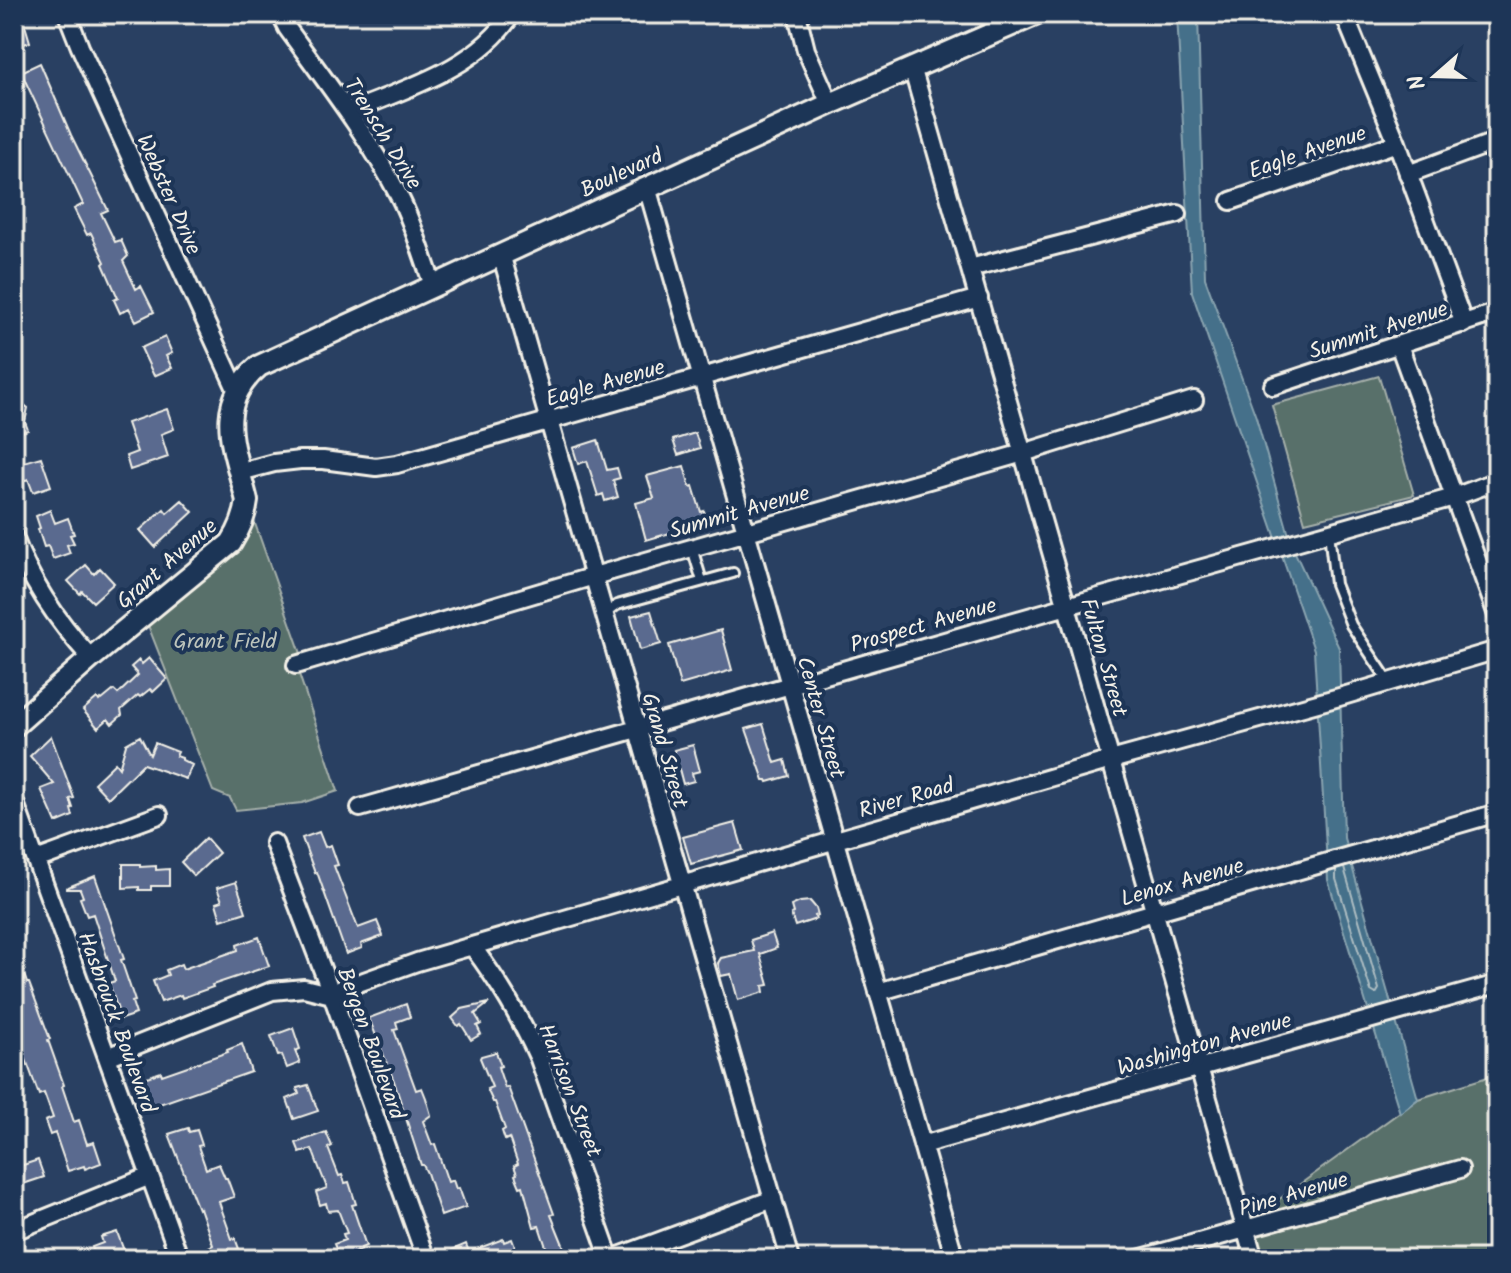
<svg xmlns="http://www.w3.org/2000/svg" width="1511" height="1273" viewBox="0 0 1511 1273" font-family="Kalam,sans-serif">
<style>
.green{fill:#586f6b;stroke:#a6b0aa;stroke-width:2}
.water{fill:#44708a;stroke:#8aa4b0;stroke-width:2}
.lines{fill:none;stroke-linecap:round;stroke-linejoin:round}
.shore{stroke:#aebdc2;stroke-width:2}
.building{fill:#5a6b8f;stroke:#f4f1e8;stroke-width:2}
.service-casing{stroke:#f4f1e8;stroke-width:14}
.minor-casing{stroke:#f4f1e8;stroke-width:22}
.tertiary-casing{stroke:#f4f1e8;stroke-width:26}
.service{stroke:#1d3557;stroke-width:8}
.minor{stroke:#1d3557;stroke-width:16}
.tertiary{stroke:#1d3557;stroke-width:20}
.labels{text-anchor:middle;stroke-width:8;stroke-linejoin:round;paint-order:stroke}
.street-label{font-size:22px;fill:#f4f1e8;stroke:#1d3557}
.park-label{font-size:22px;fill:#bdc4bc;stroke:#1d3557}
</style>
<rect width="100%" height="100%" fill="#294062"/>
<filter id="ink" filterUnits="userSpaceOnUse"><feTurbulence type="fractalNoise" baseFrequency=".0125" numOctaves="2"/><feDisplacementMap in="SourceGraphic" scale="16" xChannelSelector="R" yChannelSelector="G"/><feConvolveMatrix kernelMatrix="1 2 1 2 8 2 1 2 1" color-interpolation-filters="sRGB"/></filter>
<g filter="url(#ink)">
<path class="green" d="M1379,376L1414,495L1305,522L1272,405Z
M247,501L304,662L296,665L338,791L302,803L236,810L230,798L213,791L144,615L220,554Z
M1497,1074V1259H1247L1238,1229L1418,1099Z"/>
<path class="water" d="M1177,14H1198L1205,278L1256,417L1292,546L1339,648L1344,838L1418,1099L1400,1113L1328,880L1314,650L1192,292Z"/>
<g class="lines">
<path class="shore" d="M1336,870V879L1371,991L1376,994L1379,989L1344,868"/>
</g>
<path class="building" d="M24,22L30,42L14,47V25Z
M40,63L71,135L108,210L101,213L115,242L121,240L128,256L123,261L136,289L141,286L154,312L136,321L129,308L120,313L114,300L118,298L103,264L105,262L91,233L87,235L74,209L83,204L21,72Z
M165,337L172,353L166,356L172,368L154,376L141,348Z
M14,397L28,408L25,422L28,430L14,435Z
M167,409L174,429L161,434L168,457L130,470L126,456L137,452L127,423Z
M695,433L700,448L678,455L673,440Z
M598,440L607,470L617,468L620,478L613,480L618,497L605,501L603,494L598,496L587,461L578,464L573,448Z
M41,457L51,486L33,492L28,479L23,481L17,464Z
M684,466L690,487L693,486L701,512L704,511L708,522L646,540L636,503L654,498L647,476Z
M182,500L193,512L155,547L140,530L164,509L167,513Z
M50,510L55,523L68,518L74,534L70,535L74,543L67,545L70,553L53,559L48,546L44,547L38,529L40,528L36,516Z
M86,565L94,574L100,568L114,583L93,602L82,591L80,594L68,581Z
M651,611L661,644L640,650L631,616Z
M721,630L732,670L680,685L669,645Z
M149,658L167,679L153,692L150,689L140,697L138,695L121,710L122,715L112,724L108,719L98,728L83,710L97,698L99,701L101,699L102,700L114,690L118,694L138,675L131,667L139,660L142,664Z
M763,724L775,763L785,760L789,776L768,782L767,780H764L746,729Z
M51,736L74,798L70,799L73,808L71,809L73,816L56,823L41,789L54,784L30,756Z
M140,736L150,755L155,743L178,752L176,756L182,758V760L192,765L186,779L143,764L108,798L94,783L115,763L119,768L126,744Z
M693,745L700,771L692,773L694,781L683,784L674,750Z
M735,823L743,850L691,864L683,837Z
M319,832L325,847L331,845L338,865L334,866L358,928L377,921L383,936L361,944L362,948L346,954L317,872L315,873L302,838Z
M206,838L219,853L194,876L181,862Z
M123,864H140V867L156,866V870L169,869V886H151V890H139V887L123,888Z
M95,876L124,959L121,960L135,1001L132,1002L136,1014L121,1019L109,983L115,981L93,914L87,916L80,898L83,897L80,889H66V888Z
M236,882L246,912L221,920L216,903L222,901L217,888Z
M810,901L816,908L818,915L815,916L816,919L795,926L791,914L793,913L791,906L800,902Z
M772,933L777,948L760,954L769,985L763,986L764,992L738,1000L731,974L721,976L718,963L721,958L754,951L751,940Z
M259,937L269,966L212,985L213,987L182,998L181,995L161,1002L153,981L168,975L166,970L181,964L183,969L238,950L237,945Z
M14,952H16L27,983H29L50,1039L48,1040L64,1085L62,1086L74,1122L79,1120L87,1144L94,1142L101,1163L85,1169L84,1166L68,1171L55,1133L50,1135L45,1121L53,1118L44,1093L39,1095L14,1027Z
M489,1003L475,1014L481,1024L477,1026L481,1034L471,1040L461,1024L458,1026L452,1018L462,1009Z
M406,1004L410,1017L396,1022L398,1029L394,1030L416,1090L422,1088L426,1098L431,1115L423,1121L432,1145L435,1144L448,1182L453,1180L456,1189L459,1188L466,1207L441,1216L427,1173L423,1165H421L394,1081L369,1018Z
M293,1028L300,1049L295,1051L300,1063L287,1068L282,1055L278,1056L271,1036Z
M242,1044L251,1072L151,1107L141,1079L161,1072L162,1075L228,1052L227,1050Z
M496,1052L501,1066L498,1067L505,1088L508,1087L554,1214L551,1215L564,1247L548,1253L539,1226L534,1227L523,1186L520,1187L515,1175L517,1174L514,1166L518,1164L509,1138L505,1140L502,1131L505,1129L495,1102H493L487,1089L492,1087L480,1058L481,1056Z
M308,1085L318,1111L294,1119L287,1099L299,1094L297,1088Z
M188,1128L189,1132L197,1130L202,1145L198,1146L206,1169L219,1164L225,1178H227L234,1197L219,1202L232,1239L235,1238L239,1249L213,1258L209,1247L213,1245L200,1208L198,1209L169,1134Z
M326,1132L332,1146L328,1148L339,1176L342,1175L345,1183L349,1182L356,1204L352,1205L366,1246L361,1248L362,1250L340,1258L334,1244L345,1240L343,1234L347,1233L338,1210L328,1211L326,1203L320,1205L316,1192L327,1188L318,1165L312,1149L300,1153L296,1143Z
M38,1160L44,1177L14,1187V1168Z
M117,1232L127,1259H96L92,1247L103,1243L101,1237Z
M503,1239L504,1242L512,1239L518,1255L509,1259H454L452,1250L466,1244L469,1252Z"/>
<g class="lines">
<defs>
<path id="service" d="M1329,532L1335,584L1351,625L1389,682
M692,548L702,581
M605,614L617,605L733,573"/>
<path id="minor" d="M67,14L80,47L237,391
M280,14L287,28C327,83 369,137 400,198C414,225 422,256 433,285
M797,14L806,50L830,104
M1344,14L1397,143L1464,324
M912,67L1254,1259
M349,112C407,88 476,69 512,14
M1408,174L1497,141
M647,187L955,1259
M1231,201L1397,143
M501,254L790,1259
M970,268L1178,214
M1399,345L1497,615
M1273,386L1497,312
M240,472L274,463L300,460H323L376,467L397,464L979,298
M14,537C31,584 58,622 91,658
M296,665L594,576L1023,453L1194,400
M14,800L180,1259
M360,808L1067,606L1267,550L1454,497L1497,481
M274,843L332,995L426,1259
M36,860L159,815
M472,946C500,984 519,1015 539,1059L610,1259
M878,992L1497,813
M107,1057L272,991L304,988L332,995L336,991L417,962L1111,760L1343,696L1497,650
M922,1145L1497,984
M14,1231L150,1176
M611,1259L773,1199
M1138,1259L1460,1169"/>
<path id="tertiary" d="M14,726L91,658L231,543C240,529 245,517 247,501C235,450 211,406 259,366L830,104L1037,14"/>
</defs>
<use href="#service" class="service-casing"/>
<use href="#minor" class="minor-casing"/>
<use href="#tertiary" class="tertiary-casing"/>
<use href="#service" class="service"/>
<use href="#minor" class="minor"/>
<use href="#tertiary" class="tertiary"/>
</g>
</g>
<g class="labels">
<g class="street-label">
<text transform="translate(384 133) rotate(58)" y="8">Trensch Drive</text>
<text transform="translate(1307 151) rotate(-19)" y="8">Eagle Avenue</text>
<text transform="translate(621 172) rotate(-25)" y="8">Boulevard</text>
<text transform="translate(170 194) rotate(66)" y="8">Webster Drive</text>
<text transform="translate(1378 329) rotate(-18)" y="8">Summit Avenue</text>
<text transform="translate(605 382) rotate(-16)" y="8">Eagle Avenue</text>
<text transform="translate(739 511) rotate(-16)" y="8">Summit Avenue</text>
<text transform="translate(166 563) rotate(-41)" y="8">Grant Avenue</text>
<text transform="translate(923 624) rotate(-16)" y="8">Prospect Avenue</text>
<text transform="translate(1105 657) rotate(74)" y="8">Fulton Street</text>
<text transform="translate(822 717) rotate(74)" y="8">Center Street</text>
<text transform="translate(666 750) rotate(74)" y="8">Grand Street</text>
<text transform="translate(906 797) rotate(-16)" y="8">River Road</text>
<text transform="translate(1182 881) rotate(-16)" y="8">Lenox Avenue</text>
<text transform="translate(118 1022) rotate(70)" y="8">Hasbrouck Boulevard</text>
<text transform="translate(372 1043) rotate(70)" y="8">Bergen Boulevard</text>
<text transform="translate(1204 1043) rotate(-16)" y="8">Washington Avenue</text>
<text transform="translate(571 1090) rotate(69)" y="8">Harrison Street</text>
<text transform="translate(1293 1193) rotate(-16)" y="8">Pine Avenue</text>
</g>
<g class="park-label">
<text x="225" y="648">Grant Field</text>
</g>
</g>
<rect width="1511" height="1273" fill="none" stroke="#1d3557" stroke-width="48"/>
<rect x="24" y="24" width="1463" height="1225" fill="none" stroke="#f4f1e8" stroke-width="3" filter="url(#ink)"/>
<g transform="translate(1435 76) rotate(250)" stroke="#1d3557" stroke-width="6" paint-order="stroke">
<path d="M0-6L14 30L0 20L-14 30Z" fill="#f4f1e8"/>
<text y="-12" font-size="22" font-weight="bold" text-anchor="middle" fill="#f4f1e8">N</text>
</g>
</svg>
